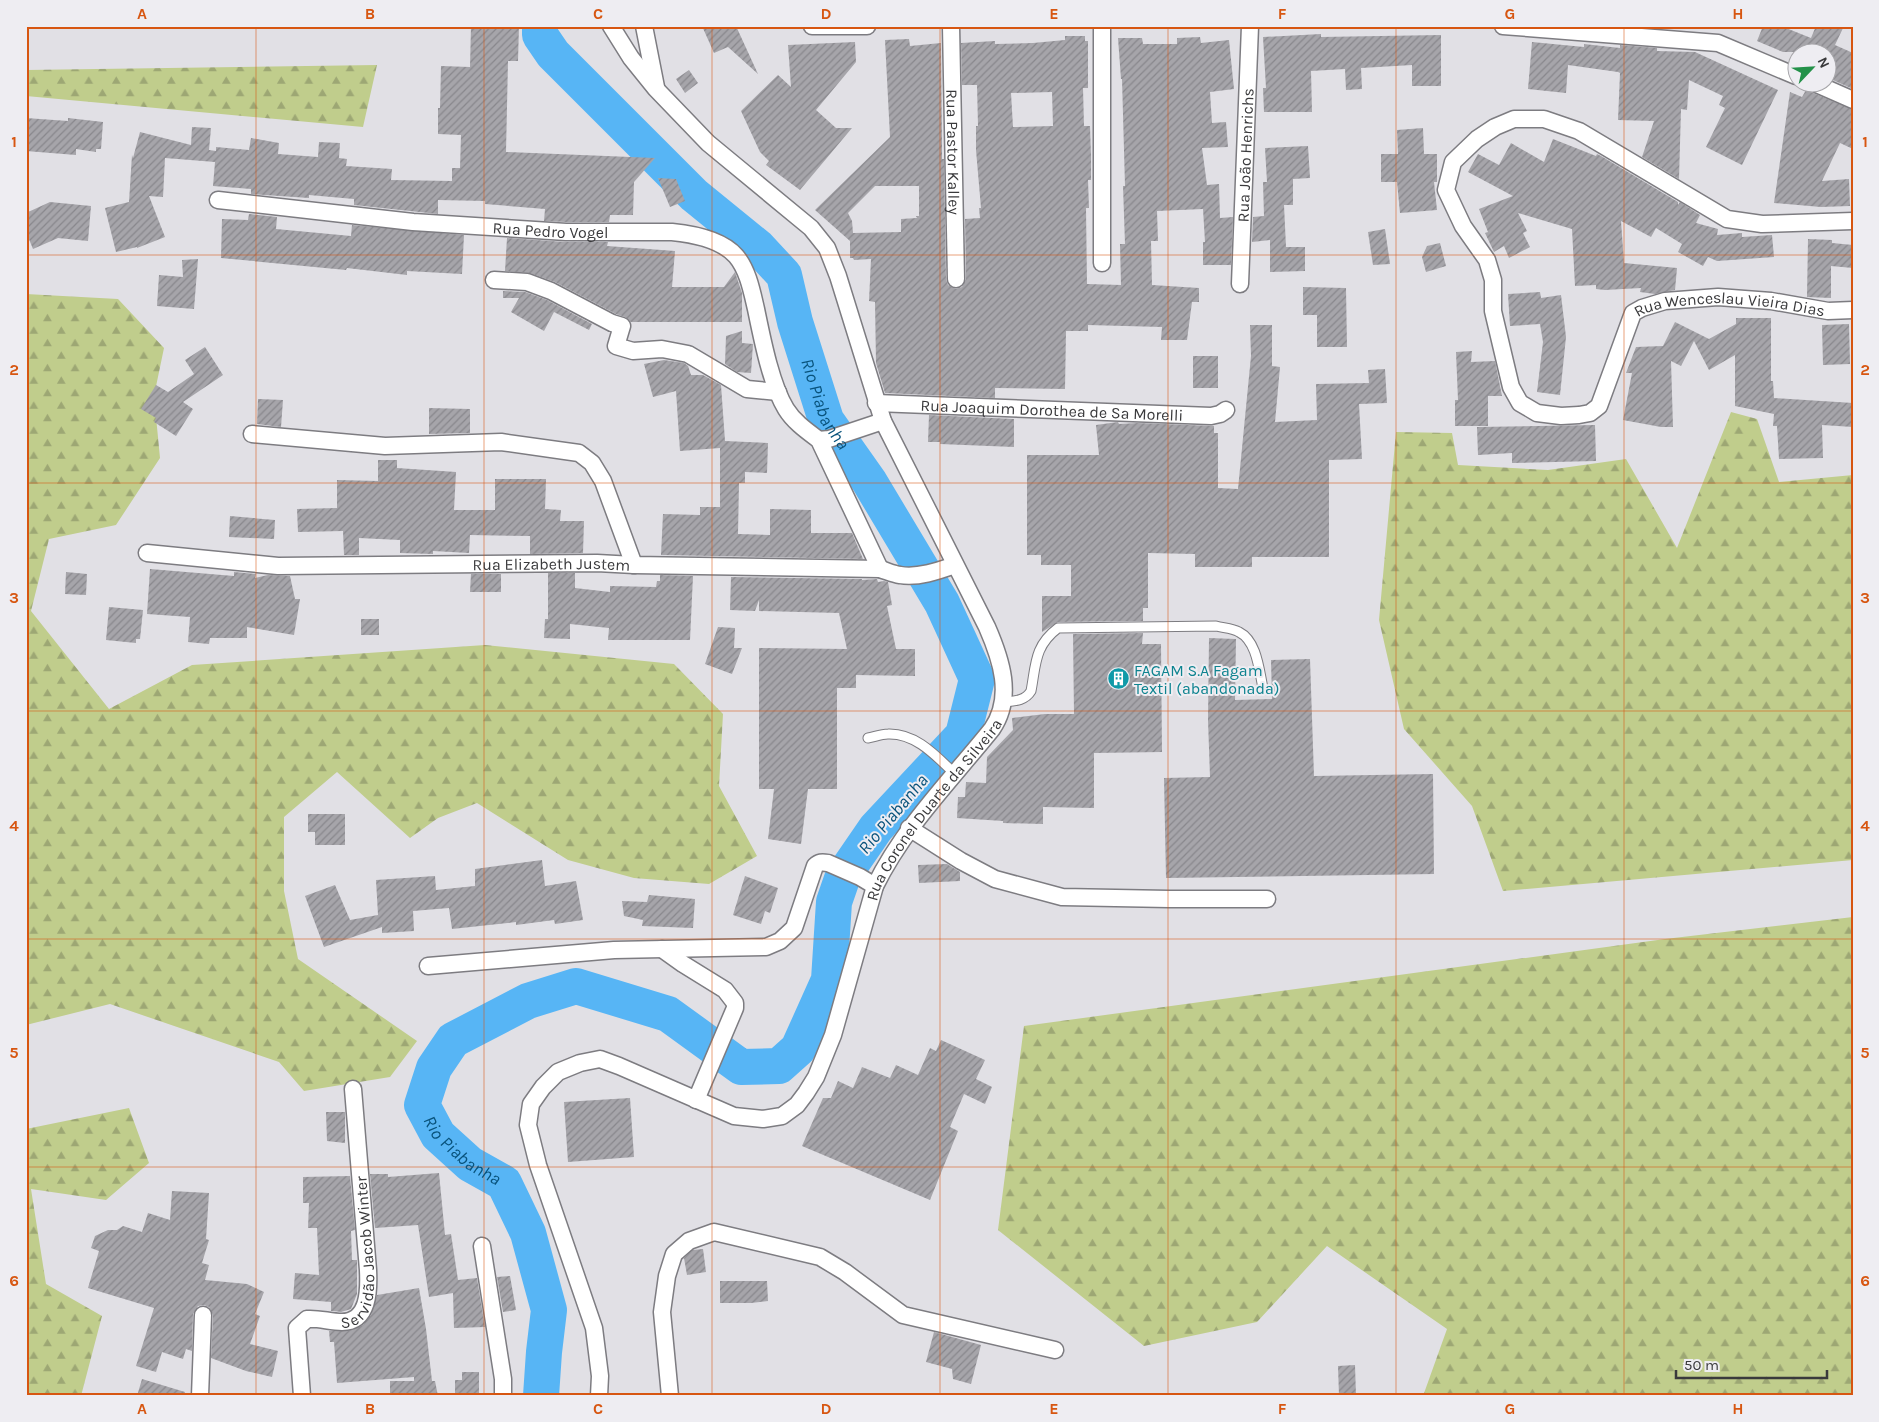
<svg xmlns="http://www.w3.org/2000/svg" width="1879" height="1422" viewBox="0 0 1879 1422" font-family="Karla,sans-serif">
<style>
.forest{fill:url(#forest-firs)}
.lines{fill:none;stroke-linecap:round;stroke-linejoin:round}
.river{stroke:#57b5f5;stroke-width:36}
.building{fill:url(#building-hatch);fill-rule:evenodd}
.lane-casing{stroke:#7d7c81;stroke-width:11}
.street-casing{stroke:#7d7c81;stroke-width:19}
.lane{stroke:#fff;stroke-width:9}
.street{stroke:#fff;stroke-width:16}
.grid{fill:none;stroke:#d75611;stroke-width:1;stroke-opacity:0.55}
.labels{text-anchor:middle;stroke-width:4;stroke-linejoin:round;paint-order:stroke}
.street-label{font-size:16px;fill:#3a3a3c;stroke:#eeedf2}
.culture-label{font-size:16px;fill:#0d838f;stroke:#eeedf2;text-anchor:start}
.water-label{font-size:18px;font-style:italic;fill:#09537c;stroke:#eeedf2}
.neatline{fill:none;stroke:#d75611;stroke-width:2}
.grid-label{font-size:16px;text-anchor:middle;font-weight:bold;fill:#d75611}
</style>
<defs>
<pattern id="forest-firs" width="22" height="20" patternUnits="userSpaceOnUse" patternTransform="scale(1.25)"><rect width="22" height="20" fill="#c0cd8c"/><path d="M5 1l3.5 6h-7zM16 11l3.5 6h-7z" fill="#9da774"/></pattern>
<pattern id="building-hatch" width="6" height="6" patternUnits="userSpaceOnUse" patternTransform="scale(1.25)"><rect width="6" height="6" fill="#a6a5aa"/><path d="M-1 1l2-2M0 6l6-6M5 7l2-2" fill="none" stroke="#88878c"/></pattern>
</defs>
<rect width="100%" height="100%" fill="#e1e0e5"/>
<path class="forest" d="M377,65L363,127L26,96V70Z
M26,294L118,299L164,348L154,396L160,458L116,525L49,539L31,611L109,709L192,665L485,645L674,664L723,714L719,786L757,856L709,884L634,878L568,860L477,803L438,818L410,838L337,772L284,817V891L298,959L417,1041L390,1077L304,1091L279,1062L110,1004L26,1025Z
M1731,412L1757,419L1779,482L1853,475V860L1503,891L1472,806L1404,729L1379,620L1396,432L1452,433L1458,465L1548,470L1626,459L1677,548Z
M1853,917V1396H1423L1447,1329L1327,1246L1257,1322L1144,1346L998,1230L1024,1026L1665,939Z
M129,1108L149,1163L106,1200L31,1189L46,1284L102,1316L81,1396H26V1129Z"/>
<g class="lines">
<path class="river" id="s1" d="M540,26V35L553,54L694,195L758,247L784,275L795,322L826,420L869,481L942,603L977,679L963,735L876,828L843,876L834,902L829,980L798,1049L779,1066L741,1067L668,1014L576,986L528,1001L453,1040L434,1068L422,1105L438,1135L470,1164L504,1183L528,1233L549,1310L544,1352L541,1396"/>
</g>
<path class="building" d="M471,26H519L518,61H508L506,152L655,158L634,182L633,215H610L609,222H566L544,221L545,209L485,204V201L438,200V214L354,205V199L309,195V198L251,194V189L213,186L215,162L165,158L163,197L149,196L165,237L137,248V247L116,252L105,208L129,202L132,155L133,158L140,132L191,145L192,127L211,128L209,150L216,151V147L249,150L251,138L279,143L278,154L318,157L319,142L340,143L339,158L347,159L346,166L392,169L391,180L452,181V168H460L461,135L438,134V108H440L441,66L470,67Z
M702,26H736L758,74L728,47L714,53Z
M1763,26H1781L1811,38L1816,26H1844L1835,45L1853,53V89L1826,77V52H1783L1757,41Z
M1321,34V37L1441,35V86H1412V65L1361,68L1362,89L1346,90L1345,69L1311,71L1312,112H1264L1263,88H1266L1263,37Z
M1065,36H1085V41H1088V88H1083L1084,126H1090L1091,156V180H1088L1089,208H1086L1087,284L1121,285L1120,244H1125L1123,186H1125L1122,79H1121L1118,38H1142L1143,44H1177V38L1200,37L1201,43L1229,40L1234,89L1210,92L1212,123L1226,122L1228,147L1202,148L1207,185L1219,184L1220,218L1233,217L1231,265H1203V242H1205L1203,209L1157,211L1158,241H1151L1152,285L1199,288V302H1192L1187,340H1161L1162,327L1088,325V331H1066L1065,389L995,388V398L885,393L876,363L875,302L869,301L871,259L854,260L853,258H850V241L815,210L890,137L885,40L909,39L910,46L941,43L942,143V159H944L946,279L948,285L956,289L962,287L966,279L965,219L980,218L979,208H981L976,150V126H978L977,85H962L961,43L995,41V44L1033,43L1065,40ZM1052,92L1053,126L1013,127L1011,93ZM875,186H919V216H916L917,218L901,219V232L853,233L852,221L848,213Z
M855,42L856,62L816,110L836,128H852L800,190L766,165L769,161L760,152L741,111L778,75L791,87L788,45Z
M1532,42L1584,47V44L1620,48V45L1657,48V51L1695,52L1778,90L1742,165L1706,147L1725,108L1719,105L1723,96L1689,80L1687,110L1681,109L1679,179L1642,157L1654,121L1618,120L1620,73L1618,72L1568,65L1566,93L1528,89Z
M689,70L698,83L685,93L676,79Z
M1806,90L1853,110V149L1840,143L1822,181L1849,179L1850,206L1821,207L1774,203L1790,92L1802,97Z
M26,118L68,121V118L103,122L101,149H96V152L76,149V155L26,151Z
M1423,128L1424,154H1437V182H1434L1437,210L1400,213L1397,182H1381V154H1398L1397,130Z
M1553,139L1596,156L1597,154L1601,156L1678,202V205L1680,202L1700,215L1696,223L1718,229L1717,235L1742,233V237L1772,235L1774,257L1717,261L1708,257L1703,266L1678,252L1682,244L1656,228L1651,237L1621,221L1624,263L1677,268L1675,290L1655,294L1640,292L1641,288L1605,290L1596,289V285L1575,286L1572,229L1518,213L1527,231L1523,233L1530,247L1509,258L1504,246L1494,252L1485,233L1488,232L1479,209L1513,196L1468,172L1478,154L1499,165L1511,143L1544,162Z
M1308,146L1310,178L1293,179V205H1284L1286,247H1305V271L1270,272V240L1252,242L1253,217L1264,216L1263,182H1267L1265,148Z
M658,178L676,179L685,201L670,207Z
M50,202L91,206L88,241L58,238L33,249L26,232V213Z
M249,214L277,217L276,229L351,236L352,225L464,235L462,274L407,271V275L347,268L346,270L221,258L222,219L248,220Z
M1385,229L1390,264L1373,265L1368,232Z
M507,238L565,242H608L607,246L675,251L672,287H724L735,272L742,293V322H631L625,317L616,314L555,282L530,273L505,271Z
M1808,239L1832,240V243L1853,245V268L1831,266V298L1807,297Z
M1440,243L1446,266L1426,272L1422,257L1427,246Z
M198,259L194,309L157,306L159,275L183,277L182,260Z
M1303,287L1346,288L1347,347H1317V315H1303Z
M503,291L525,292L547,300L592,324L589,330L554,312L544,331L511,312L519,298H503Z
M1540,292L1541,298L1561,295L1566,337L1560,395L1537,392L1543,342L1540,324L1510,326L1508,294Z
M1736,318H1771V381H1773L1774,398L1853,403V427L1822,425L1823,458L1779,459L1777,426H1773L1774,414L1735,406V355L1709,370L1694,341L1681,366L1671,361L1673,427H1661L1623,420L1632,373H1626L1636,347L1663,346L1675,322L1709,339L1736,324Z
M1849,324L1850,364L1823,365L1822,325Z
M1250,325H1272V366L1280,367L1275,422L1317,420L1316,384L1369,383L1368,370L1385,369L1387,403L1359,404L1362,459L1329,460V557H1252V567H1195V554L1148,553V608H1143V621L1058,622L1042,632V596H1071V565H1041V555H1027V455H1099L1096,425L1118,422L1119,424L1138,423L1214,426V433H1218V488L1238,489L1251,356Z
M742,331V343L753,344L751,373L737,372L725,364L726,336Z
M205,347L223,375L183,402L193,409L176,436L154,422L156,418L141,409L156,385L168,392L194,374L185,360Z
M1472,351L1471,362L1495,361L1502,396H1488V426H1455V400H1458L1456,352Z
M1193,356H1218V388H1193Z
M664,360L684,363L688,366L691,375H703L721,385L725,441L768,443L767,473L745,472V483H739L738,534L770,535V509L811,510V533H852L863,559L661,555L663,514L700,515V507H720V448L680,451L676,391L653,397L644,364Z
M258,399L283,400L281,427L257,424Z
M429,408L470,409V433L429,434Z
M929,415L1014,419V447L940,444V442H928Z
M1595,425L1596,461L1512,463V453L1478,455L1477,427Z
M378,460H397V468L456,472L454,510H495V479H546L545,509L561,510L560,521H584L583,553L530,554V536L470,535L469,553L433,551V554L400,553V540L359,538V555H344L343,531L298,532L297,509L337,508V480L378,481Z
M230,516L275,520L274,539L229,537Z
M150,569L234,576V572L256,574L255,578L268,575L290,576L295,599H300L294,635L247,627V638H210L209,644L188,642L190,617L147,614Z
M66,572L87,574L86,595L65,594Z
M548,573H575V588L610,592V586L656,587L657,581H660V575L693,576L690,640H608L609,628L570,624V639L544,638L545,619H548Z
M471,574H501V592H470Z
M731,577L862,579V580L877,579L878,582L884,581L888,582L892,605L887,606L896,649H915V676L856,675V688H837V789H808L801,844L768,839L774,789H759V648L847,649L839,613L759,611V600L755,611L730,610Z
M109,607L143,610L140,639H136V643L106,640Z
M361,619H379V635H361Z
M718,627L735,628L734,648H742L732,674L705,664Z
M1143,633L1142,644H1161L1162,752L1094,753V808L1043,807V824L1003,823V821L957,818L958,797H965L966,782L986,783L987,757L1013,730L1012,718L1045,714H1074L1073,634Z
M1209,638L1236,639L1235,700L1272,699L1271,660L1310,659L1314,776L1433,774L1434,874L1166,878L1164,778L1210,777L1208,720Z
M308,814H345V845H315V832H308Z
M542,860L545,886L576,881L583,920L555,924L554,920L516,925V922L452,929L449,908L413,911L414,931L382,933V927L324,947L305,896L335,885L350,920L378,915L376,880L435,876L436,890L475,886V869Z
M947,864L960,872V881L919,883L918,865Z
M745,876L778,888L770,913L765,911L761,924L733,915Z
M649,895L695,899L693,928L642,926L643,920L624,916L622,901L647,902Z
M941,1040L985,1060L976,1079L992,1087L985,1104L964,1094L950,1127L958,1131L930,1200L802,1146L823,1098H831L838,1081L853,1088L862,1067L890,1078L896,1065L918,1075L930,1048L936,1051Z
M630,1098L634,1157L568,1162L564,1102Z
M326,1112H345V1143L327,1141Z
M439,1173L445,1235L451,1234L458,1280L477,1278L485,1327L454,1328L453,1293L429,1297L418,1225L375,1228L370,1174H388V1177Z
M350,1176L355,1230L351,1231L352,1260H357V1294L351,1309L341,1312L334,1311H331V1302L293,1299L295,1273L319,1275L317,1228H308L309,1203H303V1177Z
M172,1191L209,1193L206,1239L209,1240L202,1263L209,1265L205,1280L247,1284L264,1292L255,1314L260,1316L250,1344L278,1351L272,1377L246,1371L211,1358L213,1315L209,1307L204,1305L198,1306L193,1314L192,1351L186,1349L183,1359L162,1352L156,1372L136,1366L154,1308L88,1288L99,1251L91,1248L95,1236L108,1230H117L123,1226L142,1232L148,1213L170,1220Z
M703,1249L706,1272L687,1275L684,1258L693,1250Z
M510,1276L516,1310L503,1312L497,1277Z
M720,1281H767L768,1301L751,1303H720Z
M419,1288L426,1329L432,1381H435L438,1396H390V1381H414V1377L337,1383L334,1342H330L329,1331L352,1330L363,1325L371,1315L377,1295Z
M934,1332L981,1345L971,1384L953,1379L952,1369L926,1362Z
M1355,1365L1356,1396H1339L1338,1366Z
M462,1372H479V1396H455V1380H462Z
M142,1379L185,1392L184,1396H137Z"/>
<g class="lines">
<defs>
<path id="lane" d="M1004,702C1014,701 1025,701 1031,691C1036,665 1034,646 1058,628L1216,626C1223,628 1232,628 1239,632C1257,641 1259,670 1263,688
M868,738C874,737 881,734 888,734C916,733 936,756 955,774"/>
<g id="street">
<path d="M644,26L656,87"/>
<path d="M812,26H867"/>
<path id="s2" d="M951,26L956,279"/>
<path d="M1102,26V263"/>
<path d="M1503,26L1718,43L1796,76"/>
<path d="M1812,82L1853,100"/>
<path id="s3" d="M218,200L413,222L566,232H672C692,234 721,239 736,256C748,270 752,292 756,309C762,338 771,385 786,409C794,422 807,431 819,440L880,569"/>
<path id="s4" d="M1853,221L1762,224L1727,219L1579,131L1544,119H1514L1495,127L1477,139L1453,162L1446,190L1463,226L1487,260L1493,280V311L1511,387L1520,403L1537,413L1561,416L1579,415L1590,413L1599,406L1633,313L1642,308L1665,301L1718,297L1771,301L1828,311L1853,310"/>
<path d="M494,280L527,282L551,291L612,323L622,326L616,346L633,351L662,349L688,354L747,389L778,392"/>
<path id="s5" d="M1240,284L1250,26"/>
<path id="s6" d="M876,403L1211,416L1220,414L1226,410"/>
<path d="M252,434L385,446L501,442L579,453L592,463L603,481L634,565"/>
<path d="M819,440L829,439L883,421"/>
<path id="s7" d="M147,553L278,566L597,563L634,565L880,569C887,571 893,574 900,575C918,578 938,571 955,565"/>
<path d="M909,828L961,861L995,879L1062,897L1169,899H1267"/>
<path d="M662,949L683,964L725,990L735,1003V1008L696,1100"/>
<path d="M428,966L614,950L766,947L780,941L794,928L815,866C819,862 822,862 828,863L860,877L875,886"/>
<path d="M482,1246L503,1379V1396"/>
<path d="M200,1396L203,1315"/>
<path id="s8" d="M302,1396L297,1328L307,1319C319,1318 330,1322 342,1322C369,1322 369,1290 368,1270L353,1089"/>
<path id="s9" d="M599,1396L600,1376L594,1328L538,1165L528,1125L531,1104L543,1087L558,1072L580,1063L600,1059L619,1066L734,1116L763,1119L782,1116L797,1105L806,1093L816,1077L833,1035L875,886C904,827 951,780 992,729C1014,697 1001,659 987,627L883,421L838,276L827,248L811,228L708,143L656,89L631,58L611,26"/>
<path d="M670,1396L662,1312L667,1276L674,1254L689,1241L714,1232L820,1257L845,1272L903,1315L1055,1350"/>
</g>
</defs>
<use href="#lane" class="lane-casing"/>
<use href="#street" class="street-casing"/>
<use href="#lane" class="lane"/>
<use href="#street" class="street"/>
</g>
<path class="grid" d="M256,26V1396M484,26V1396M712,26V1396M940,26V1396M1168,26V1396M1396,26V1396M1624,26V1396M26,255H1853M26,483H1853M26,711H1853M26,939H1853M26,1167H1853"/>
<defs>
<symbol id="building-disc" viewBox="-11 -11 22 22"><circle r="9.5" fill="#0f9aa8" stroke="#eeedf2"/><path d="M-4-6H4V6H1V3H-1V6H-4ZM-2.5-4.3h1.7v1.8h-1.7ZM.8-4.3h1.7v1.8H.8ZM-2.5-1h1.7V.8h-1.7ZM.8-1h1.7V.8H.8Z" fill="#fff"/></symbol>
</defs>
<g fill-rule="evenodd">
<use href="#building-disc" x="1106" y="666" width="25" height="25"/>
</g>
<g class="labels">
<g class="street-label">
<text dy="6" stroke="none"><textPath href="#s2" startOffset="126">Rua Pastor Kalley</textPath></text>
<text dy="6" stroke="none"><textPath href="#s5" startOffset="129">Rua João Henrichs</textPath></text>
<text dy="6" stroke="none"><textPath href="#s3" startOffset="334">Rua Pedro Vogel</textPath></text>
<text dy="6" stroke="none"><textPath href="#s4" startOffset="982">Rua Wenceslau Vieira Dias</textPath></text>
<text dy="6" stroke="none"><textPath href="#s6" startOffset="176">Rua Joaquim Dorothea de Sa Morelli</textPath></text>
<text dy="6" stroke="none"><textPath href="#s7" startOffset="405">Rua Elizabeth Justem</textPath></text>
<text dy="6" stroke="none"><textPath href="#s9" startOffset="932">Rua Coronel Duarte da Silveira</textPath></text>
<text dy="6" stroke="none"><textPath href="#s8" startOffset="196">Servidão Jacob Winter</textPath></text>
</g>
<g class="culture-label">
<text x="1134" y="676">FAGAM S.A Fagam<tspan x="1134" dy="18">Textil (abandonada)</tspan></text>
</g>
<g class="water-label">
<text dy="6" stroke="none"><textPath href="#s1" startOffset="488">Rio Piabanha</textPath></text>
<text transform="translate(893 814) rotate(-50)" y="6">Rio Piabanha</text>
<text dy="6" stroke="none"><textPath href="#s1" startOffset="1748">Rio Piabanha</textPath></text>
</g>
</g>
<rect width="1879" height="1422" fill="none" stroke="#eeedf2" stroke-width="55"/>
<g transform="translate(1812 68) rotate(65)"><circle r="24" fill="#eeedf2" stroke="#a6a5a9"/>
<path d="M0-4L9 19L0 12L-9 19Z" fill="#239149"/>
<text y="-8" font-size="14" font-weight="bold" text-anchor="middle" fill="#3a3a3c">N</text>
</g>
<path d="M1676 1370v8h151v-8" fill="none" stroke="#3a3a3c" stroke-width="2.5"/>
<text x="1684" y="1370" font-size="15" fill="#3a3a3c" stroke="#eeedf2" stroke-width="4" paint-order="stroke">50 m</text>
<rect x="28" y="28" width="1824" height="1366" class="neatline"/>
<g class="grid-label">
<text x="142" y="19">A</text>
<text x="370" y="19">B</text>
<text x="598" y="19">C</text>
<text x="826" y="19">D</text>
<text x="1054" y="19">E</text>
<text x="1282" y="19">F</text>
<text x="1510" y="19">G</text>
<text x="1738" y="19">H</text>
<text x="14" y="147">1</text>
<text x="1865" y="147">1</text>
<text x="14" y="375">2</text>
<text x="1865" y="375">2</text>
<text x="14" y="603">3</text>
<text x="1865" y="603">3</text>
<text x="14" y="831">4</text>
<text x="1865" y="831">4</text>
<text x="14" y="1058">5</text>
<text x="1865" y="1058">5</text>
<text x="14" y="1286">6</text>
<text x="1865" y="1286">6</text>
<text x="142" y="1414">A</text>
<text x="370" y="1414">B</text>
<text x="598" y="1414">C</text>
<text x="826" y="1414">D</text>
<text x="1054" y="1414">E</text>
<text x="1282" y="1414">F</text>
<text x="1510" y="1414">G</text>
<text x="1738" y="1414">H</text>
</g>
</svg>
